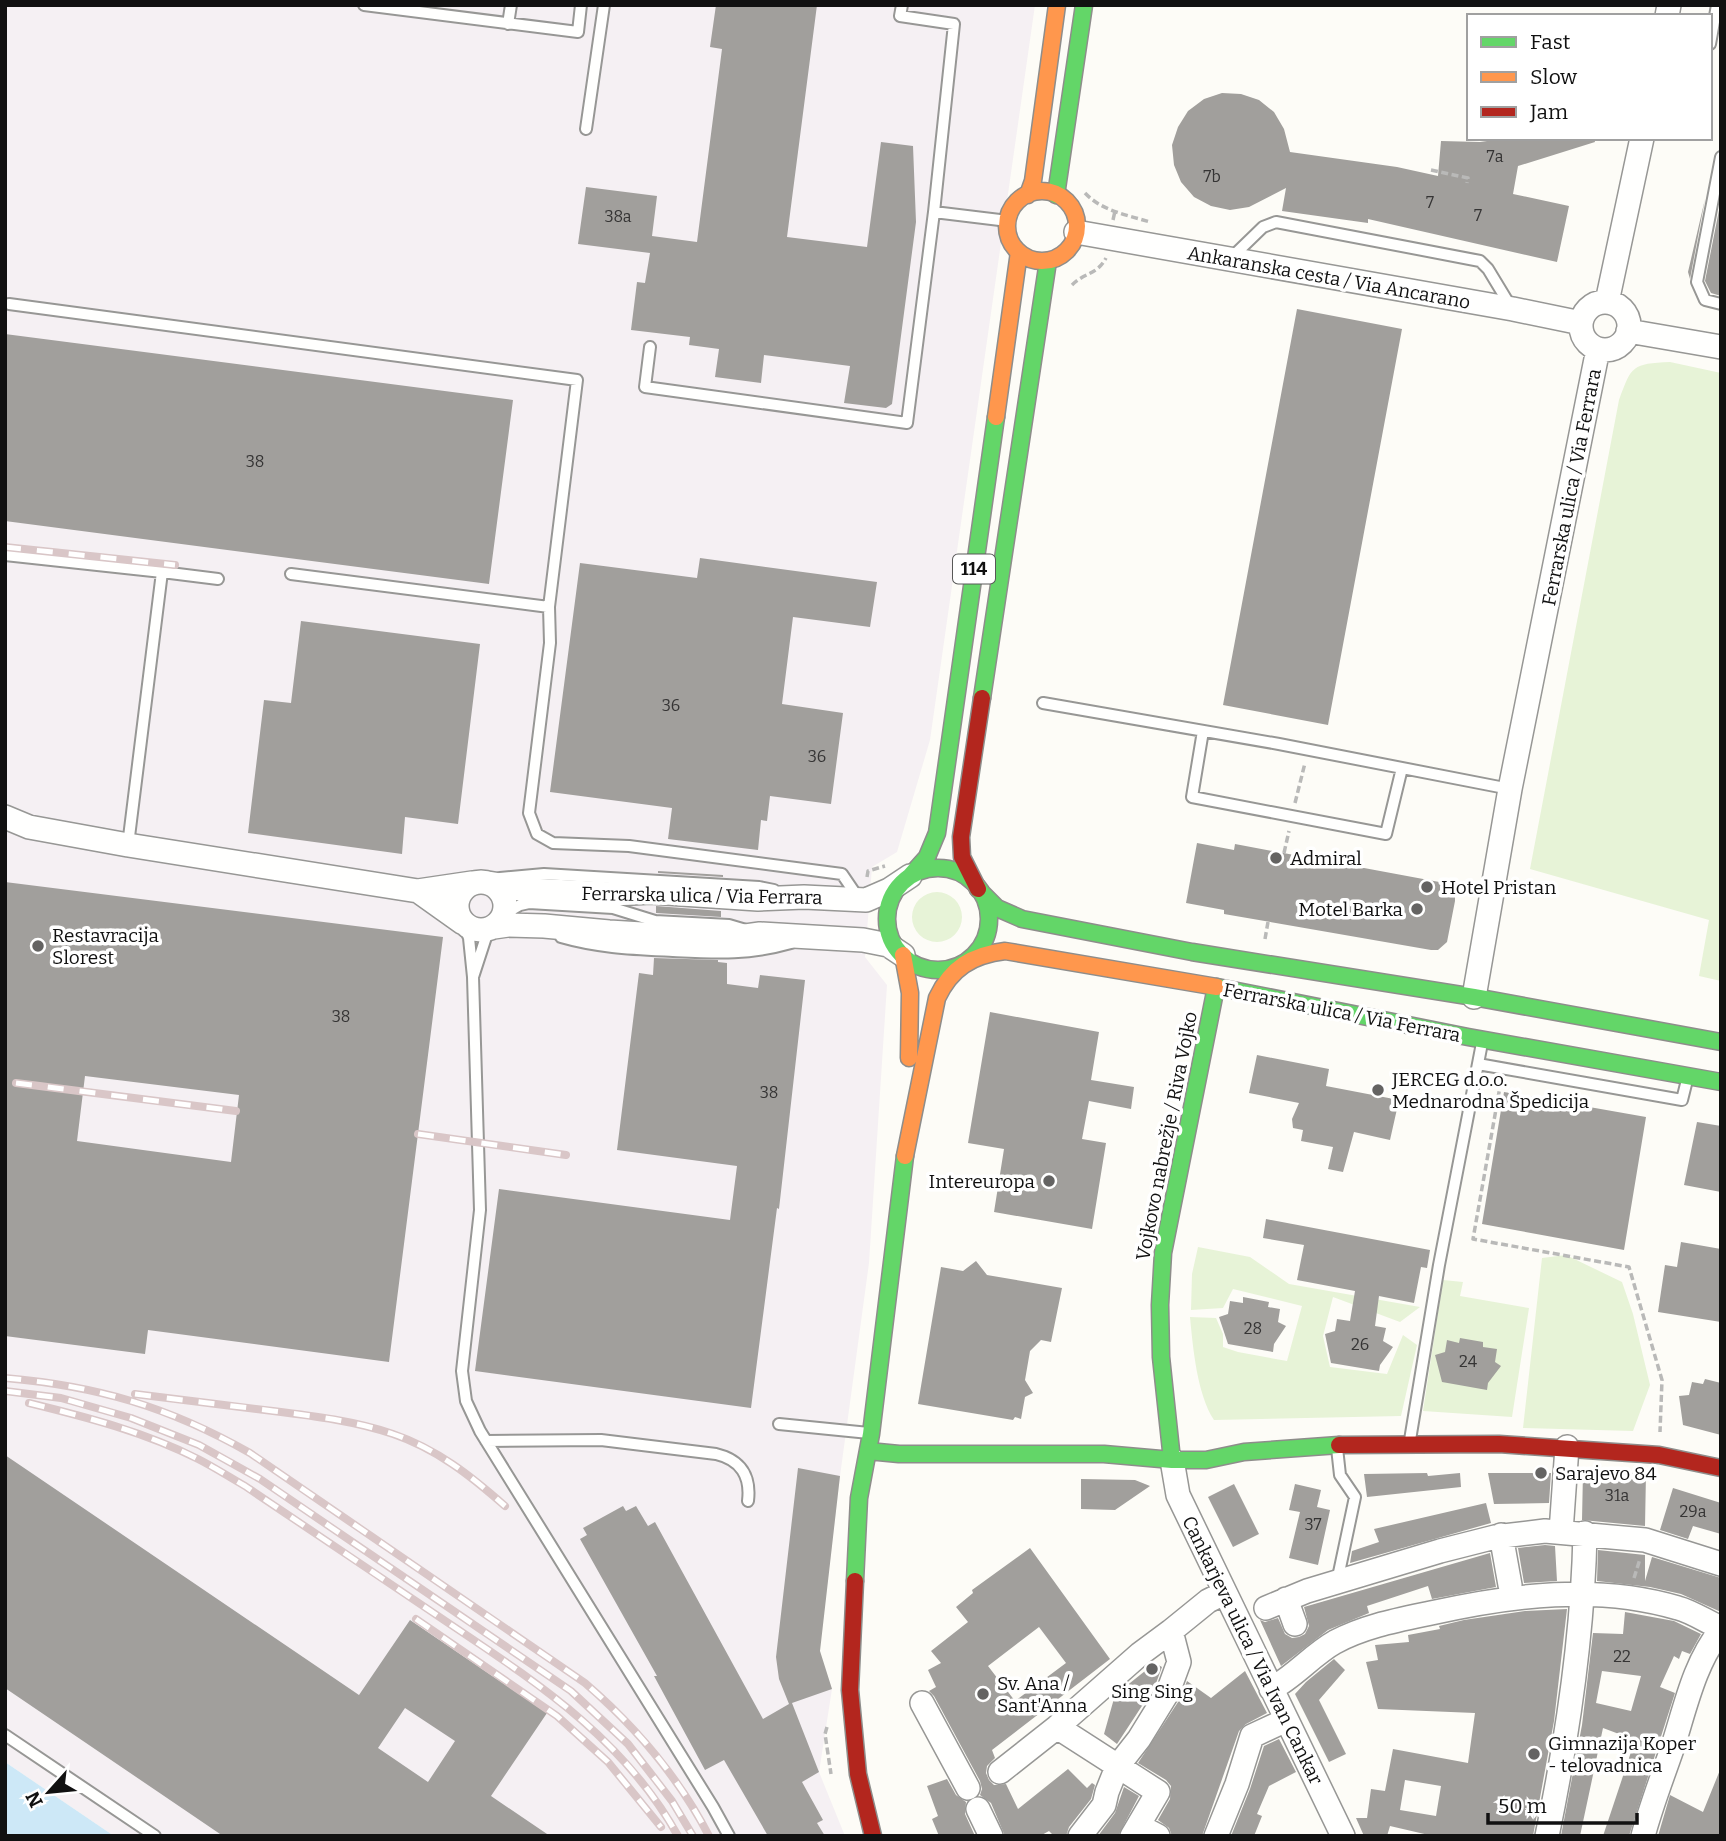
<svg xmlns="http://www.w3.org/2000/svg" width="1726" height="1841" viewBox="0 0 1726 1841" font-family="Bitter,serif">
<style>
.industrial{fill:#f5f0f3}
.green{fill:#e7f3d7}
.water{fill:#cde8f7}
.building{fill:#a19f9c;fill-rule:evenodd}
.lines{fill:none;stroke-linecap:round;stroke-linejoin:round}
.lane-casing{stroke:#979795;stroke-width:14}
.street-casing{stroke:#979795;stroke-width:26}
.fast-casing{stroke:#8e8d8b;stroke-width:19}
.slow-casing{stroke:#8e8d8b;stroke-width:19}
.jam-casing{stroke:#8e8d8b;stroke-width:19}
.path{stroke:#b9b9b8;stroke-width:3.5;stroke-dasharray:7 3.5;stroke-linecap:butt}
.lane{stroke:#fffffe;stroke-width:10}
.street{stroke:#fffffe;stroke-width:23}
.fast{stroke:#63d668;stroke-width:16}
.slow{stroke:#ff974d;stroke-width:16}
.jam{stroke:#b3261e;stroke-width:16}
.rail-casing{stroke:#d9c6c7;stroke-width:8}
.rail{stroke:#fff;stroke-width:5;stroke-dasharray:16;stroke-linecap:butt}
.poi-dot{fill:#646362;stroke:#fff;stroke-width:2.5}
.labels{text-anchor:middle;stroke-width:7;stroke-linejoin:round;paint-order:stroke}
.number-label{font-size:16px;fill:#353434}
.shield{fill:#fff;stroke:#585858;stroke-width:2}
.shield-label{font-size:18px;font-weight:bold;fill:#111}
.street-label{font-size:19px;fill:#111;stroke:#fff}
.poi-label{font-size:19px;fill:#111;stroke:#fff;text-anchor:start}
</style>
<rect width="100%" height="100%" fill="#fdfcf7"/>
<path class="industrial" d="M5,5H1035L930,740L897,852L872,867L865,957L887,985L869,1263L840,1476L818,1662L823,1663L832,1689L819,1772L845,1836H114L5,1762Z"/>
<path class="green" d="M1670,362L1721,373V981L1699,976L1709,920L1530,869L1619,400C1632,365 1632,364 1670,362Z
M912 917a25 25 0 1 1 50 0a25 25 0 1 1-50 0Z
M1198,1247L1250,1257L1289,1284L1420,1307L1400,1322L1333,1297L1323,1336L1330,1367L1387,1374L1403,1335L1417,1345L1401,1416L1214,1420C1197,1394 1193,1348 1190,1317L1216,1318L1223,1334V1347L1238,1352L1287,1361L1302,1306L1233,1289L1223,1308L1191,1310L1192,1274Z
M1566,1255L1622,1282L1633,1314L1650,1385L1633,1431L1523,1428L1542,1258Z
M1443,1280L1463,1282L1460,1296L1529,1308L1512,1417L1423,1411Z"/>
<path class="water" d="M5,1762L114,1836H5Z"/>
<path class="building" d="M716,5H817L787,237L867,247L881,142L913,146L916,222L892,404L886,408L844,403L850,366L764,355L761,383L715,377L719,349L689,345L690,337L631,330L637,282L645,283L650,253L578,244L586,187L657,196L652,236L697,242L722,49L710,47Z
M1222,93L1241,94L1259,100L1274,112L1284,129L1290,152L1397,167L1438,176L1441,141L1480,142L1508,138H1594L1595,142L1518,166L1513,194L1569,206L1557,262L1368,219V223L1282,211L1286,188L1249,207L1230,210L1211,206L1194,197L1181,182L1174,165L1172,145L1178,127L1188,111L1204,99Z
M1705,199L1690,279L1688,272Z
M1721,200V296L1711,293L1705,281Z
M1297,309L1402,329L1328,725L1223,705Z
M5,334L513,400L489,584L5,521Z
M700,558L877,582L870,627L793,617L782,704L843,713L831,804L770,796L767,821L761,820L758,850L668,839L672,808L550,792L580,563L697,578Z
M301,621L480,644L458,824L405,817L402,854L248,833L264,700L291,703Z
M1197,843L1234,850L1235,844L1450,884L1455,891V901L1447,942L1438,950H1431L1224,914V910L1186,903Z
M658,871L723,875V877L658,873Z
M5,882L443,937L389,1362L148,1330L145,1354L5,1336ZM85,1076L239,1095L231,1162L77,1141Z
M656,906L721,911V917L656,913Z
M654,958L718,960V962L727,963V984L758,988L760,975L805,980L779,1209L777,1208L751,1408L475,1371L499,1189L730,1220L737,1166L617,1150L639,973L653,975Z
M990,1012L1099,1032L1091,1080L1134,1087L1131,1109L1089,1101L1082,1139L1106,1143L1092,1229L994,1212L1004,1149L968,1143Z
M1257,1055L1329,1069L1326,1086L1399,1100L1390,1140L1354,1132L1343,1172L1328,1169L1333,1147L1301,1141L1303,1130L1293,1128L1292,1119L1299,1103L1249,1093Z
M1504,1092L1646,1117L1624,1250L1482,1224Z
M1697,1122L1721,1126V1192L1684,1185Z
M1266,1219L1430,1250L1427,1268L1421,1267L1414,1303L1379,1296L1375,1326L1386,1328L1383,1341L1393,1347L1380,1365L1379,1371L1331,1363L1325,1334L1335,1331L1337,1319L1350,1321L1355,1291L1297,1280L1304,1245L1263,1238Z
M1681,1242L1721,1249V1322L1658,1312L1665,1265L1677,1267Z
M976,1261L987,1275L1062,1288L1051,1342L1041,1340L1030,1351L1025,1380L1033,1393L1025,1397L1021,1419L1015,1417L1013,1420L918,1404L941,1267L963,1271Z
M1243,1297L1269,1302L1268,1307L1280,1309L1278,1322L1286,1326L1274,1344L1273,1352L1228,1344L1219,1317L1228,1314L1230,1301L1243,1303Z
M1460,1338L1483,1342V1347L1497,1349L1495,1362L1501,1366L1488,1383L1487,1390L1442,1382L1435,1355L1445,1352L1447,1340L1459,1343Z
M1705,1379L1721,1383V1435L1683,1425L1679,1396L1689,1395L1692,1382L1703,1384Z
M5,1455L359,1695L410,1620L547,1713L491,1796L550,1836H223L5,1688ZM405,1708L455,1741L428,1782L378,1748Z
M798,1468L840,1476L820,1651L832,1689L792,1703L819,1772L802,1782L823,1820L817,1823L825,1836H768L724,1760L705,1770L654,1676H657L580,1539L587,1535L583,1528L623,1506L626,1511L636,1506L648,1526L655,1522L763,1719L789,1704L779,1679L776,1657Z
M1583,1472L1646,1473L1645,1526L1582,1520Z
M1427,1473L1428,1476L1460,1473L1461,1487L1367,1497L1364,1474Z
M1488,1473H1551L1549,1503L1494,1504Z
M1081,1479L1135,1480L1150,1486L1115,1510L1081,1509Z
M1234,1484L1259,1534L1233,1547L1208,1497Z
M1295,1484L1321,1490L1317,1507L1330,1510L1318,1565L1289,1558L1300,1512L1289,1510Z
M1673,1488L1721,1503V1534L1693,1526L1688,1539L1660,1530Z
M1486,1503L1491,1523L1350,1563L1352,1551L1379,1542L1374,1529Z
M1545,1545L1555,1546L1557,1581L1524,1583L1518,1548Z
M1030,1548L1110,1659L992,1750L995,1758L987,1766L986,1773L989,1780L994,1785L1006,1784L1018,1809L1068,1769L1087,1788L1092,1783L1095,1785L1091,1799L1069,1827L1066,1836H1054L1049,1831L1040,1836H1005L991,1803L980,1795L982,1789L980,1781L934,1696L929,1691L936,1687L928,1670L941,1663L931,1651L968,1622L956,1607L973,1593L972,1590ZM1039,1627L1066,1663L1015,1701L988,1666Z
M1598,1550L1645,1555V1581L1652,1557L1721,1578V1612L1681,1594L1650,1587L1597,1581Z
M1490,1553L1496,1587L1432,1599L1428,1586L1367,1606L1369,1613L1328,1630L1281,1666L1260,1620L1265,1622L1278,1618L1285,1634L1292,1638L1299,1637L1305,1634L1309,1626L1304,1607Z
M1567,1609L1554,1721L1533,1836H1433L1390,1826L1387,1836H1364L1356,1818H1367L1371,1789L1385,1791L1393,1749L1468,1763L1475,1713L1378,1709L1366,1662L1378,1660L1375,1645L1409,1642L1408,1635L1440,1629L1439,1626L1464,1620L1525,1611ZM1405,1780L1441,1786L1436,1816L1400,1810Z
M1625,1612L1674,1621L1701,1634L1690,1654L1682,1651L1679,1659L1674,1656L1660,1687L1675,1693L1629,1836H1603L1635,1740L1603,1728L1580,1836H1561L1582,1725L1593,1633L1623,1634ZM1602,1671L1641,1676L1631,1711L1596,1703Z
M1334,1659L1345,1670L1319,1700L1346,1754L1329,1762L1295,1694L1306,1682Z
M1155,1663L1162,1667L1155,1686L1117,1744L1104,1734L1115,1695Z
M1245,1671L1267,1713L1246,1724L1239,1731L1202,1836H1172L1169,1828L1158,1820L1170,1799L1171,1786L1166,1780L1138,1763L1180,1699L1187,1681L1211,1698Z
M1279,1739L1296,1772L1269,1786L1257,1814L1262,1816L1254,1836H1231L1250,1789L1264,1746Z
M1720,1770L1721,1836H1658L1670,1795L1703,1812Z
M947,1779L956,1795L966,1802L965,1814L975,1836H939L932,1819L938,1816L927,1786Z
M1124,1787L1139,1796L1118,1836H1098L1115,1813Z"/>
<g class="lines">
<defs>
<path id="lane" d="M364,5L578,32L581,5
M902,5L900,16L954,24L934,212
M508,24L511,5
M1710,44L1717,5
M586,129L604,5
M1721,157L1697,282L1705,300L1721,304
M1230,259L1263,227L1276,222L1480,261L1488,269L1511,307
M9,304L577,380L549,607
M650,347L645,387L907,423L934,212L1008,221
M5,555L162,572L128,845
M162,572L218,579
M291,574L549,607L550,643L529,813L537,834L553,843L629,846L842,874L859,899
M1043,703L1279,744L1510,789
M1203,731L1192,797L1386,834L1402,768
M500,878L544,874L759,887L774,890
M503,915L520,905L529,903L613,908L655,921L729,925L746,930
M463,923L469,938L473,977L486,937L494,927
M561,937C599,948 634,949 673,951C716,953 749,955 791,943
M473,977L480,1210L462,1371L466,1401L480,1431L713,1807L729,1836
M1478,1064L1682,1100L1687,1080
M779,1424L869,1433
M1410,1440L1439,1265L1482,1043
M486,1441L601,1440L716,1454C741,1460 751,1476 748,1501
M1337,1582L1355,1497L1340,1475L1337,1448
M5,1735L155,1836"/>
<path id="street" d="M1667,16L1669,5
M1076,232L1513,309L1581,323
M1581 326a24 24 0 1 1 48 0a24 24 0 1 1-48 0Z
M1607,302L1642,138
M1628,331L1721,347
M5,817L29,827L128,845L418,891
M457 906a24 24 0 1 1 48 0a24 24 0 1 1-48 0Z
M488,883L529,890L613,894L651,892L758,899L804,897L866,900L889,890L910,876
M463,923L418,891L472,883
M494,927L508,925L544,926L609,932L724,939L760,934L863,940L888,945L903,955
M1474,997L1510,789L1598,349
M1172,1460L1178,1495L1343,1836
M1561,1532L1567,1447
M1501,1535L1510,1585
M1286,1599L1295,1624
M1266,1608L1307,1591L1440,1551L1495,1537L1545,1531L1645,1540L1721,1564
M1271,1689C1294,1677 1312,1655 1335,1642C1365,1626 1398,1620 1431,1613C1512,1595 1597,1584 1678,1608C1693,1612 1707,1622 1721,1628
M922,1703L968,1788
M1057,1727L1158,1792L1132,1836
M1000,1772L1057,1727L1140,1654L1171,1631
M978,1809L991,1836
M1139,1826L1158,1836
M1080,1836L1104,1805L1107,1792L1117,1767L1139,1739L1168,1692L1179,1662L1171,1631L1208,1601L1224,1593
M1216,1836L1237,1784L1252,1736L1286,1720
M1547,1836C1568,1735 1583,1636 1585,1533
M1643,1836C1651,1806 1662,1778 1672,1749C1685,1709 1694,1663 1721,1630"/>
<path id="fast" d="M1056,195L1084,5
M982,698L1048,261
M887 919a51 51 0 1 1 102 0a51 51 0 1 1-102 0Z
M910,876L927,857L937,833L996,417
M978,889L997,908L1022,919L1192,952L1474,997L1721,1042
M1217,987L1468,1037L1721,1082
M868,1451L899,1454H1104L1172,1460H1206L1244,1452L1339,1445
M1172,1460L1161,1357L1160,1305L1163,1253L1216,987
M855,1581L859,1498L871,1434L905,1156"/>
<path id="slow" d="M1007 226a35 35 0 1 1 70 0a35 35 0 1 1-70 0Z
M1028,195L1033,181L1057,5
M996,417L1019,252
M903,955L910,993L909,1058
M905,1156L937,998C951,968 972,955 1005,951L1217,987"/>
<path id="jam" d="M978,889L962,857L961,837L982,698
M1339,1445L1499,1444L1659,1455L1721,1468
M855,1581L850,1690L858,1774L873,1836"/>
</defs>
<use href="#lane" class="lane-casing"/>
<use href="#street" class="street-casing"/>
<use href="#fast" class="fast-casing"/>
<use href="#slow" class="slow-casing"/>
<use href="#jam" class="jam-casing"/>
<path class="path" d="M1431,170L1468,178L1467,183
M1085,193C1102,211 1127,215 1150,222
M1113,220L1115,211
M1072,285C1085,272 1097,275 1106,258
M1295,803L1305,763
M1284,853L1289,831
M867,877L868,871L885,866
M1265,939L1268,922
M1501,1081L1473,1239L1629,1267L1662,1380L1660,1432
M1634,1578L1640,1559
M827,1727L825,1734L831,1774"/>
<use href="#lane" class="lane"/>
<use href="#street" class="street"/>
<use href="#fast" class="fast"/>
<use href="#slow" class="slow"/>
<use href="#jam" class="jam"/>
<defs>
<path id="rail" d="M5,547L175,565
M16,1083L236,1111
M418,1134L566,1155
M5,1378C98,1386 169,1407 250,1453L585,1683C636,1727 678,1776 709,1836
M5,1391L61,1398L131,1418L199,1445L260,1479L571,1691L628,1744L672,1801L693,1836
M135,1394C181,1400 227,1405 273,1411C314,1416 355,1421 393,1434C437,1449 471,1476 505,1506
M29,1403C86,1417 145,1432 198,1459C214,1467 229,1477 245,1486C309,1529 374,1573 438,1616C531,1679 622,1735 678,1836
M416,1619L557,1716L608,1762L661,1827"/>
</defs>
<use href="#rail" class="rail-casing"/>
<use href="#rail" class="rail"/>
</g>
<g class="poi-dot">
<circle cx="1276" cy="858" r="7"/>
<circle cx="1427" cy="887" r="7"/>
<circle cx="1417" cy="909" r="7"/>
<circle cx="38" cy="946" r="7"/>
<circle cx="1378" cy="1090" r="7"/>
<circle cx="1049" cy="1181" r="7"/>
<circle cx="1541" cy="1473" r="7"/>
<circle cx="1152" cy="1669" r="7"/>
<circle cx="983" cy="1694" r="7"/>
<circle cx="1534" cy="1754" r="7"/>
</g>
<g class="labels">
<g class="number-label">
<text x="1495" y="162">7a</text>
<text x="1212" y="182">7b</text>
<text x="1430" y="208">7</text>
<text x="1478" y="221">7</text>
<text x="618" y="222">38a</text>
<text x="255" y="467">38</text>
<text x="671" y="711">36</text>
<text x="817" y="762">36</text>
<text x="341" y="1022">38</text>
<text x="769" y="1098">38</text>
<text x="1253" y="1334">28</text>
<text x="1360" y="1350">26</text>
<text x="1468" y="1367">24</text>
<text x="1617" y="1501">31a</text>
<text x="1693" y="1517">29a</text>
<text x="1313" y="1530">37</text>
<text x="1622" y="1662">22</text>
</g>
<rect class="shield" x="953" y="554.5" width="42" height="29" rx="5"/>
<g class="shield-label">
<text x="974" y="575">114</text>
</g>
<g class="street-label">
<text transform="translate(1329 277) rotate(10)" y="7">Ankaranska cesta / Via Ancarano</text>
<text transform="translate(1571 487) rotate(-79)" y="7">Ferrarska ulica / Via Ferrara</text>
<text transform="translate(702 895) rotate(1)" y="7">Ferrarska ulica / Via Ferrara</text>
<text transform="translate(1342 1012) rotate(11)" y="7">Ferrarska ulica / Via Ferrara</text>
<text transform="translate(1166 1136) rotate(-79)" y="7">Vojkovo nabrežje / Riva Vojko</text>
<text transform="translate(1253 1650) rotate(64)" y="7">Cankarjeva ulica / Via Ivan Cankar</text>
</g>
<g class="poi-label">
<text x="1290" y="865">Admiral</text>
<text x="1441" y="894">Hotel Pristan</text>
<text x="1403" y="916" text-anchor="end">Motel Barka</text>
<text x="52" y="942">Restavracija<tspan x="52" dy="22">Slorest</tspan></text>
<text x="1392" y="1086">JERCEG d.o.o.<tspan x="1392" dy="22">Mednarodna Špedicija</tspan></text>
<text x="1035" y="1188" text-anchor="end">Intereuropa</text>
<text x="1555" y="1480">Sarajevo 84</text>
<text x="997" y="1690">Sv. Ana /<tspan x="997" dy="22">Sant'Anna</tspan></text>
<text x="1152" y="1698" text-anchor="middle">Sing Sing</text>
<text x="1548" y="1750">Gimnazija Koper<tspan x="1548" dy="22">- telovadnica</tspan></text>
</g>
</g>
<rect width="1726" height="1841" fill="none" stroke="#111111" stroke-width="14"/>
<rect x="1467" y="14" width="245" height="126" fill="#ffffff" stroke="#a0a0a0" stroke-width="2"/>
<rect x="1481" y="37" width="35" height="10" fill="#63d668" stroke="#a0a0a0" stroke-width="2"/>
<text x="1530" y="49" font-size="21" fill="#111111">Fast</text>
<rect x="1481" y="72" width="35" height="10" fill="#ff974d" stroke="#a0a0a0" stroke-width="2"/>
<text x="1530" y="84" font-size="21" fill="#111111">Slow</text>
<rect x="1481" y="107" width="35" height="10" fill="#b3261e" stroke="#a0a0a0" stroke-width="2"/>
<text x="1530" y="119" font-size="21" fill="#111111">Jam</text>
<g transform="translate(49 1792) rotate(243)" stroke="#ffffff" stroke-width="5" paint-order="stroke">
<path d="M0-5L12 26L0 18L-12 26Z" fill="#111111"/>
<text y="-10" font-size="19" font-weight="bold" text-anchor="middle" fill="#111111">N</text>
</g>
<path d="M1488 1813v10h149v-10" fill="none" stroke="#111111" stroke-width="3.5"/>
<text x="1498" y="1813" font-size="21" fill="#111111" stroke="#ffffff" stroke-width="5" paint-order="stroke">50 m</text>
</svg>
